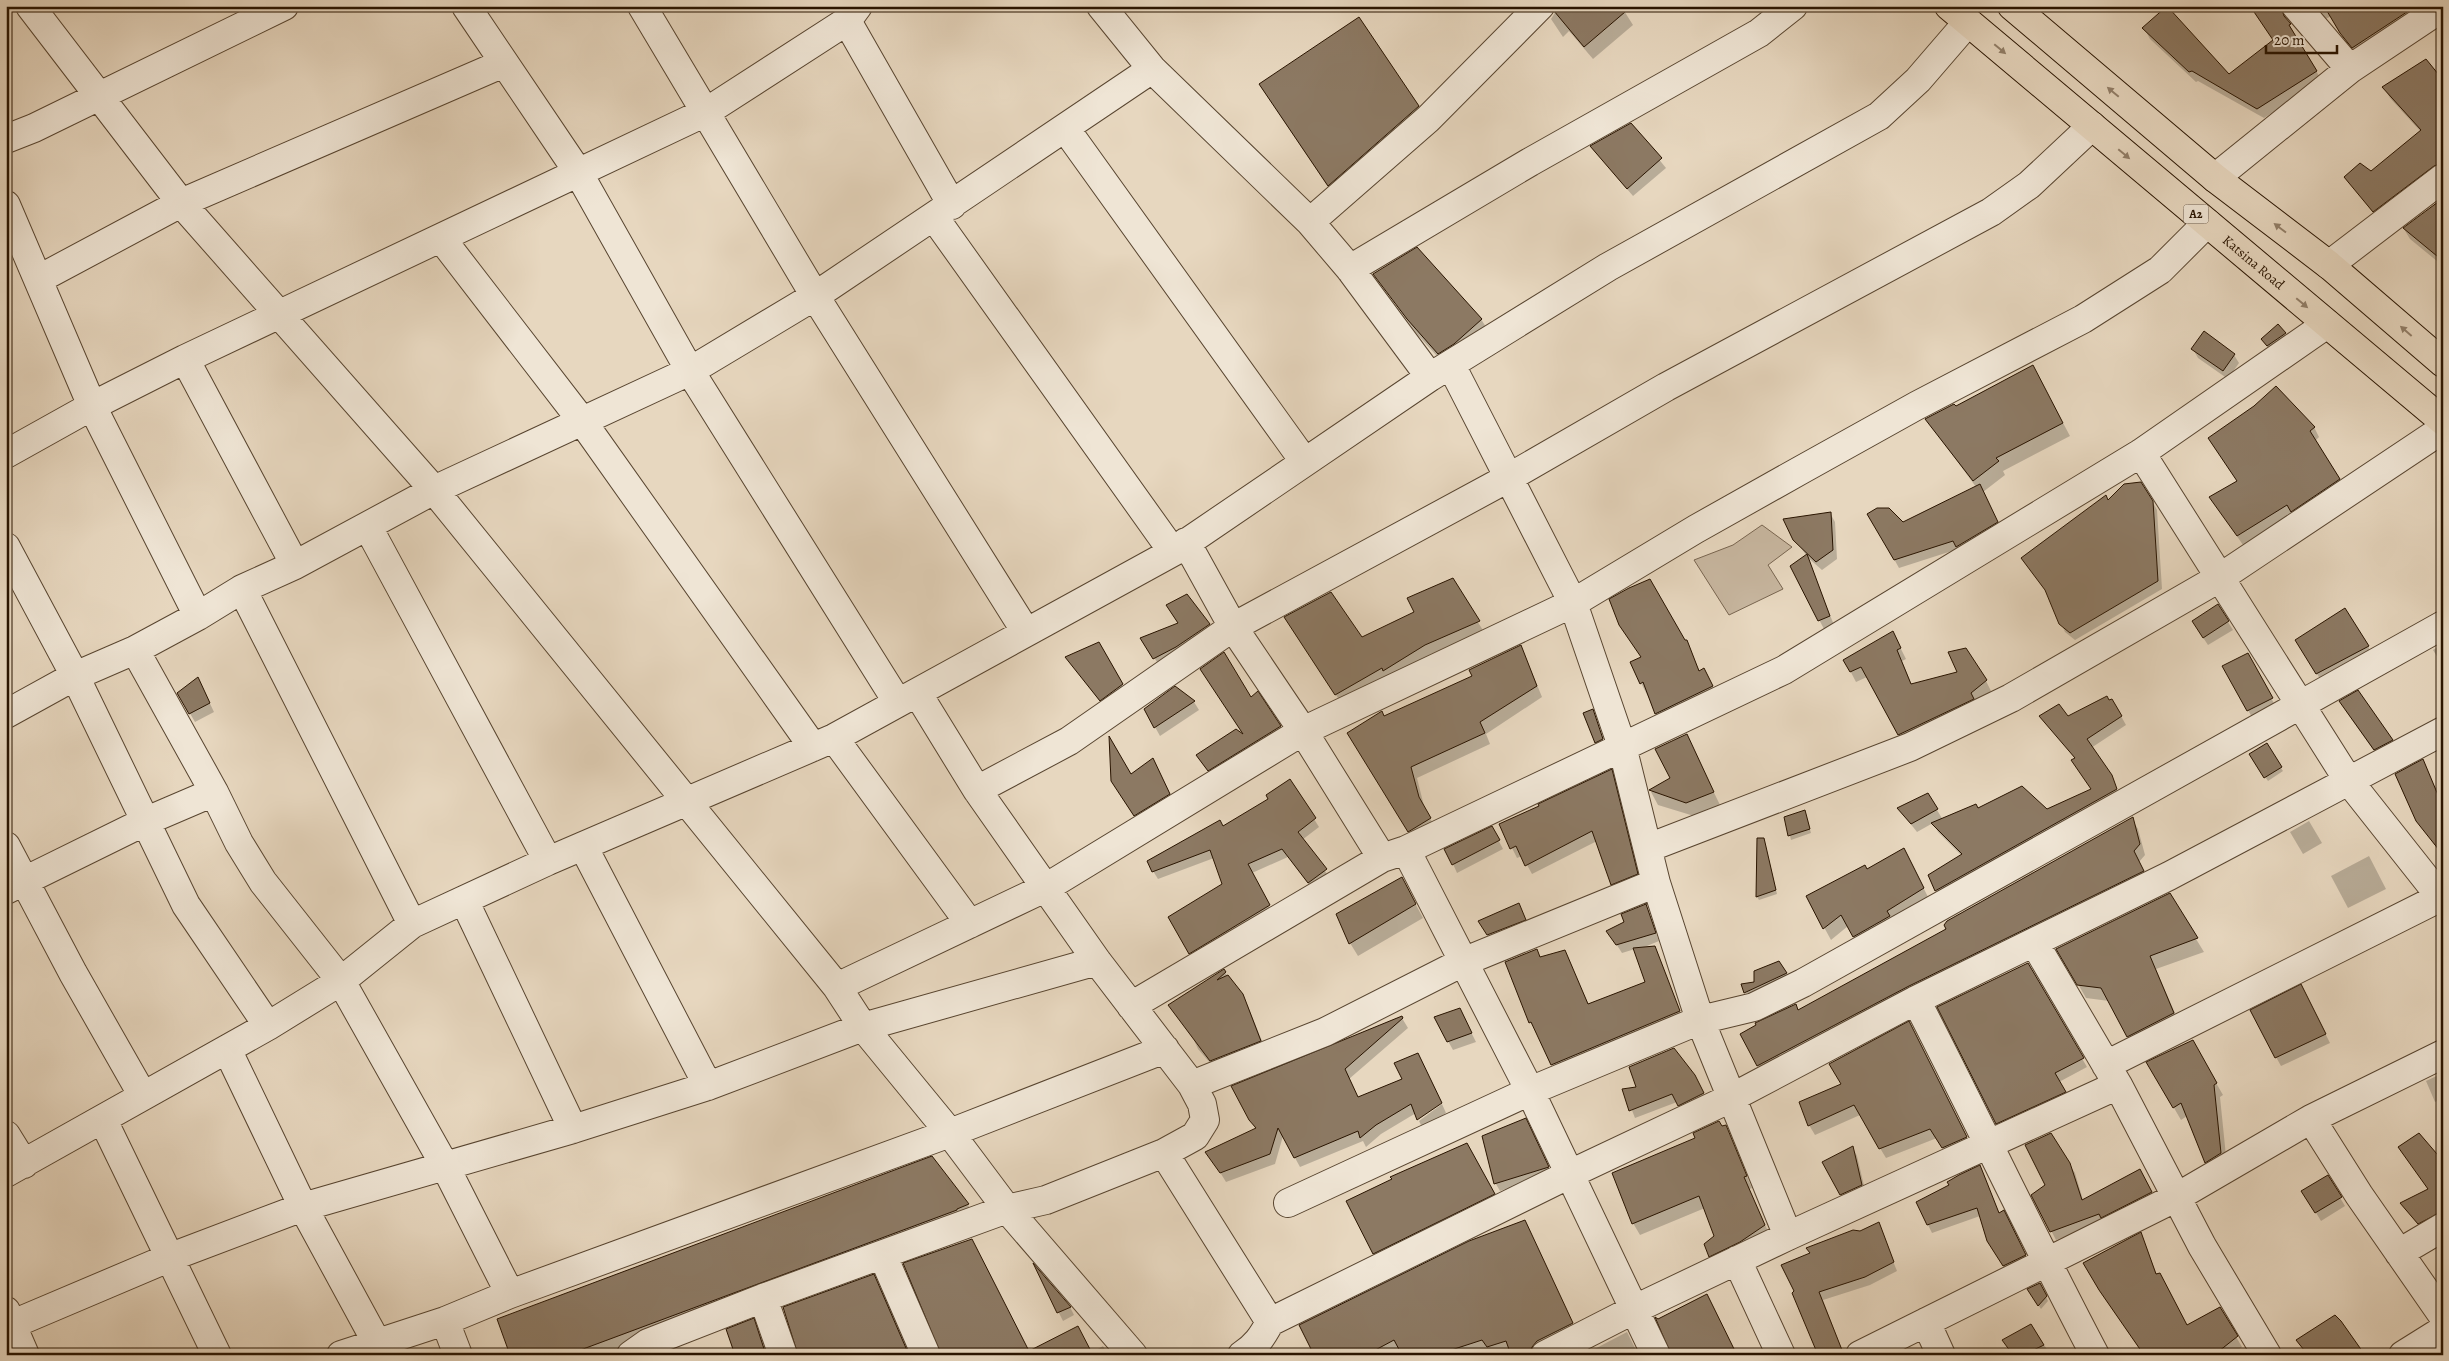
<svg xmlns="http://www.w3.org/2000/svg" width="2449" height="1361" viewBox="0 0 2449 1361" font-family="Alegreya,serif">
<style>
.green{fill:#c7b69f;stroke:#786550}
.shadow{fill:#0003}
.building{fill:#8c7963;stroke:#291400}
.lines{fill:none;stroke-linecap:round;stroke-linejoin:round}
.minor-casing{stroke:#584530;stroke-width:30}
.trunk-casing{stroke:#291400;stroke-width:30}
.minor{stroke:#efe5d5;stroke-width:28}
.trunk{stroke:#e7d7bf;stroke-width:28}
.oneway{fill:#927f69}
.labels{text-anchor:middle;stroke-width:5;stroke-linejoin:round;paint-order:stroke}
.shield{fill:#efe5d5;stroke:#645340;stroke-width:1}
.shield-label{font-size:12px;font-weight:bold;fill:#291400}
.street-label{font-size:14px;fill:#291400;stroke:#efe5d5}
</style>
<rect width="100%" height="100%" fill="#e7d7bf"/>
<filter id="stains"><feTurbulence type="fractalNoise" baseFrequency=".004" numOctaves="4"/><feColorMatrix values="0 0 0 0 .2 0 0 0 0 .09 0 0 0 0 .02 0 0 0 .5 -.17"/></filter>
<radialGradient id="worn" r=".72"><stop offset=".6" stop-color="#630" stop-opacity="0"/><stop offset="1" stop-color="#630" stop-opacity=".3"/></radialGradient>
<path class="green" d="M1762,525L1792,547L1768,565L1783,589L1729,615L1694,560L1733,545Z"/>
<path class="shadow" d="M1621,6L1633,25L1593,59L1569,31L1563,37L1551,19L1556,11Z
M2250,6H2291L2286,12V19L2322,81L2264,118L2198,81L2196,82L2150,39L2144,28L2228,75L2274,41Z
M2313,6H2434L2359,57L2347,44L2331,16L2326,19Z
M2443,82V175L2380,222L2346,177L2371,173L2421,132L2390,98L2384,88Z
M1260,85L1418,106L1428,124L1338,202Z
M1631,125L1666,168L1633,196L1591,147Z
M2443,199V266L2410,239L2404,229Z
M1375,274L1481,319L1489,332L1446,366L1416,333Z
M2278,326L2287,338L2270,350L2262,340Z
M2205,333L2234,355L2239,363L2228,379L2198,358L2193,349Z
M2040,380L2070,436L2003,471L2005,475L1983,492L2001,530L1958,549L1899,568L1869,514L1903,523L1976,487L1927,420L1955,408Z
M2314,427L2319,437L2315,441L2345,489L2293,515L2243,545L2217,507L2238,482Z
M2152,501L2157,510L2162,589L2075,640L2065,632L2048,594L2028,566L2108,502Z
M1830,513L1835,522L1837,559L1822,570L1806,556L1834,625L1824,629L1791,566L1807,556L1794,539Z
M1452,580L1484,632L1431,654L1390,680L1342,704L1285,618L1362,638L1416,613Z
M2218,606L2233,630L2208,645L2198,630Z
M1209,624L1212,628L1178,651L1157,662L1142,639Z
M2296,640L2368,646L2372,655L2322,682Z
M1686,641L1700,672L1710,681L1718,697L1662,724L1641,683L1642,658Z
M1898,643L1906,659L1902,661L1912,685L1986,681L1991,691L1976,704L1904,745L1867,677L1856,682L1845,661Z
M1098,644L1127,694L1105,708L1067,658Z
M2443,644V666L2433,650Z
M1521,646L1542,697L1486,734L1490,744L1417,778L1425,810L1437,830L1415,842L1355,744L1384,717L1474,677Z
M2247,654L2276,707L2253,719L2224,667Z
M202,687L214,712L195,722L178,693Z
M1175,688L1194,702L1199,710L1160,736L1145,709Z
M1250,699L1280,726L1284,734L1213,778L1197,756L1246,738Z
M2112,700L2126,725L2091,748L2110,776L2121,798L1941,899L1930,876L1962,856L1938,832L1933,823L1917,832L1898,808L1937,810L1943,820L1978,810L2046,811L2092,790L2076,759L2040,716L2067,718Z
M1592,710L1607,748L1601,751L1596,742Z
M2345,710L2391,739L2396,748L2379,758Z
M1686,735L1720,805L1694,816L1658,805L1651,792L1672,779Z
M2266,745L2283,771L2268,781L2250,755Z
M2423,761L2435,788L2443,784V856L2417,820Z
M1157,767L1174,802L1139,823L1117,789L1131,776Z
M1611,771L1617,780L1642,883L1617,894L1597,841L1532,874L1522,856L1517,858L1500,824L1541,807Z
M1270,800L1314,819L1319,827L1302,840L1330,878L1314,891L1288,857L1252,873L1273,914L1194,961L1170,918L1223,885L1214,858L1158,879L1153,871Z
M1806,815L1811,833L1791,840L1786,818Z
M2132,819L2138,829L2145,855L2139,862L2149,881L1764,1076L1742,1034L1796,1005L1799,1011L1948,930Z
M2309,821L2322,843L2303,854L2290,832Z
M1492,828L1503,849L1457,873L1453,864Z
M1764,839L1777,894L1759,900L1757,897Z
M2369,856L2386,889L2348,908L2331,876Z
M1910,861L1930,901L1861,949L1848,926L1831,940L1807,896Z
M1409,892L1423,918L1358,956L1350,943Z
M2169,895L2204,952L2156,969L2181,1027L2136,1049L2109,1001L2086,998L2058,949Z
M1519,905L1529,928L1493,943L1485,929Z
M1646,905L1659,941L1642,948L1654,947L1685,1023L1559,1076L1538,1033L1530,1022L1506,963L1536,950L1541,958L1564,952L1589,1005L1647,983L1635,949L1622,953L1613,939L1626,923Z
M1778,962L1788,977L1748,996L1743,985L1755,984Z
M2027,964L2087,1067L2059,1082L2070,1101L2002,1132L1997,1123Z
M1224,971L1248,1006L1266,1051L1217,1071L1198,1049L1193,1038L1170,1006Z
M2306,995L2330,1043L2281,1066L2276,1057Z
M1402,1018L1408,1028L1349,1079L1358,1099L1404,1079L1416,1113L1381,1134L1366,1147L1363,1141L1300,1167L1283,1136L1275,1164L1226,1182L1213,1161L1256,1130L1250,1119Z
M1464,1018L1476,1042L1453,1050L1448,1041Z
M1914,1032L1972,1147L1949,1157L1937,1138L1886,1158L1860,1115L1815,1135L1809,1125Z
M2192,1041L2223,1095L2220,1097L2227,1166L2213,1174L2187,1116L2181,1120L2148,1063Z
M2443,1073V1098L2435,1102L2426,1081Z
M1699,1084L1708,1102L1684,1113L1677,1102L1635,1118L1624,1090Z
M1442,1104L1446,1113L1423,1129L1419,1121Z
M1725,1126L1752,1188L1749,1189L1771,1238L1717,1268L1710,1256L1715,1237L1705,1208L1640,1235L1633,1223Z
M1530,1127L1552,1174L1500,1191L1496,1184L1484,1137Z
M1467,1145L1498,1202L1379,1261L1374,1253Z
M1853,1148L1857,1156L1866,1194L1846,1203L1824,1163Z
M2400,1148L2443,1163V1225L2425,1234L2402,1204L2429,1190Z
M932,1158L968,1205L978,1222L624,1355H511Z
M2069,1164L2075,1173L2083,1200L2144,1179L2155,1201L2056,1240L2033,1195L2047,1185Z
M1984,1175L1999,1214L2008,1220L2030,1263L2008,1274L1988,1240L1980,1216L1932,1233L1928,1225Z
M2327,1176L2345,1206L2321,1221L2303,1191Z
M1878,1224L1897,1271L1870,1285L1823,1300L1844,1355H1819L1796,1292L1860,1232Z
M1529,1231L1577,1333L1538,1355L1533,1346L1514,1354L1511,1350L1492,1355L1489,1349L1469,1355H1403L1400,1349L1388,1355H1316Z
M2141,1234L2157,1275L2187,1327L2220,1309L2242,1347L2232,1355H2139L2136,1350L2140,1348L2106,1300L2085,1264Z
M1038,1271L1070,1307L1074,1315L1063,1321Z
M873,1276L883,1293L910,1355H799Z
M2040,1284L2048,1301L2041,1309L2028,1290Z
M753,1320L770,1355H736Z
M2031,1326L2051,1355H2013Z
M1627,1332L1637,1352L1632,1355H1583Z
M1103,1346L1108,1355H971L1091,1353Z"/>
<path class="building" d="M1555,6H1632L1584,47L1554,11Z
M2167,6L2229,74L2273,40L2250,6H2281L2284,16L2291,24L2289,25L2317,71L2257,109L2192,71L2189,72L2142,28Z
M2317,6H2416L2352,48L2340,33L2324,6L2319,9Z
M1359,17L1419,106L1328,186L1259,84Z
M2426,59L2443,80V163L2434,166L2373,212L2344,177L2360,163L2371,171L2421,130L2382,87Z
M1631,123L1662,158L1627,189L1590,146Z
M2442,199L2443,200V261L2403,228Z
M1417,247L1482,319L1454,344L1438,354L1407,319L1373,274Z
M2278,324L2286,333L2267,346L2261,339Z
M2204,331L2235,354L2223,371L2191,349Z
M2033,365L2063,423L1996,458L1999,461L1973,481L1925,419L1954,404L1956,406Z
M2276,386L2315,427L2310,431L2340,479L2291,512L2287,505L2237,536L2209,497L2237,481L2208,438L2254,406Z
M2141,482L2153,501L2158,581L2070,633L2059,624L2045,590L2021,558L2106,495L2108,500L2124,484Z
M1980,484L1998,522L1956,547L1953,541L1894,560L1867,514L1877,508H1889L1903,522Z
M1831,512L1833,550L1816,562L1793,540L1783,519Z
M1807,554L1830,616L1818,621L1790,566Z
M1453,578L1480,621L1425,645L1383,671L1382,668L1335,695L1284,617L1331,592L1362,637L1414,612L1407,598Z
M1650,579L1685,640H1687L1699,671L1704,668L1713,686L1655,714L1643,682L1640,684L1630,662L1641,657L1619,625L1609,599L1629,588Z
M1187,594L1210,624L1176,647L1153,659L1140,638L1178,623L1166,605Z
M2218,604L2229,621L2203,638L2192,621Z
M2345,608L2369,646L2316,674L2295,640Z
M1893,631L1901,648L1897,650L1911,684L1957,672L1948,652L1966,648L1987,680L1971,693L1974,699L1898,735L1861,667L1850,672L1843,660Z
M1099,642L1123,684L1100,701L1065,657Z
M1521,645L1537,686L1480,722L1485,733L1411,767L1419,797L1431,818L1408,832L1347,733L1382,711L1384,716L1472,676L1469,670Z
M1224,652L1251,697L1258,691L1281,726L1208,771L1196,755L1236,729L1243,734L1200,669Z
M2248,653L2273,698L2247,711L2222,666Z
M198,677L210,703L189,714L177,693Z
M1175,686L1195,701L1154,728L1144,709Z
M2358,690L2393,740L2374,750L2339,701Z
M2107,696L2109,700L2112,699L2122,716L2087,739L2112,775L2117,789L1935,891L1928,875L1962,854L1931,823L1976,804L1978,808L2022,786L2047,809L2091,789L2071,760L2075,758L2039,716L2059,704L2068,716Z
M1593,709L1603,739L1595,743L1583,713Z
M1687,734L1714,792L1686,803L1649,790L1670,778L1655,749Z
M1109,736L1131,774L1153,758L1170,794L1134,816L1111,781Z
M2267,743L2282,767L2264,778L2249,754Z
M2423,759L2443,807V855L2416,821L2395,774Z
M1612,769L1638,874L1611,885L1592,831L1525,866L1516,846L1510,849L1499,824L1539,806L1538,804Z
M1290,779L1316,818L1298,832L1327,869L1308,883L1282,849L1248,864L1270,905L1189,954L1168,917L1222,884L1210,850L1152,872L1147,861L1220,820L1223,826L1268,799L1266,795Z
M1928,793L1938,809L1911,824L1897,808Z
M1805,810L1810,829L1788,836L1784,817Z
M2133,817L2140,844L2134,851L2144,871L1909,986L1757,1066L1740,1034L1756,1025L1755,1023L1796,1004L1798,1010L1946,929L1944,925L1947,921Z
M1492,826L1500,840L1452,865L1444,849Z
M1757,838H1764L1776,890L1756,897Z
M1904,848L1924,888L1887,911L1890,916L1853,937L1841,915L1823,929L1806,896L1865,865L1867,869Z
M1402,877L1416,904L1349,944L1336,914Z
M2170,893L2198,938L2150,956L2174,1013L2127,1037L2101,988L2077,985L2056,949Z
M1519,903L1526,920L1487,935L1478,921Z
M1646,904L1656,933L1616,945L1606,931L1624,922L1621,914Z
M1655,946L1680,1011L1551,1065L1531,1022L1529,1023L1505,962L1537,949L1540,957L1565,950L1588,1004L1645,982L1633,948Z
M1779,961L1787,973L1744,993L1741,984L1754,982V971Z
M2028,963L2084,1058L2055,1073L2066,1092L1996,1124L1937,1007Z
M1224,969L1226,972L1217,980L1228,975L1243,994L1261,1041L1210,1061L1168,1005Z
M2301,984L2326,1034L2275,1058L2250,1010Z
M1460,1008L1472,1033L1447,1042L1434,1017Z
M1402,1016L1403,1018L1345,1069L1358,1097L1402,1079L1394,1063L1418,1053L1442,1103L1417,1120L1411,1104L1376,1125L1360,1138L1358,1131L1294,1158L1278,1128L1270,1154L1220,1173L1205,1152L1256,1128L1249,1120L1231,1086Z
M1909,1021L1967,1137L1942,1148L1930,1129L1879,1149L1854,1105L1808,1126L1799,1102L1841,1084L1829,1064Z
M2193,1040L2217,1083L2214,1085L2221,1153L2205,1163L2181,1103L2173,1108L2146,1062Z
M1674,1048L1695,1075L1704,1093L1678,1106L1672,1094L1629,1111L1622,1089L1636,1087L1629,1067Z
M1526,1118L1549,1167L1494,1184L1482,1136Z
M1719,1121L1722,1126L1726,1125L1747,1176L1744,1177L1765,1225L1740,1242L1709,1257L1704,1244L1714,1236L1699,1196L1632,1224L1612,1173L1695,1138L1693,1133Z
M2051,1133L2070,1163L2082,1200L2140,1169L2152,1192L2101,1218L2099,1214L2050,1232L2031,1195L2045,1185L2025,1145Z
M2419,1133L2443,1161V1211L2418,1224L2400,1203L2428,1189L2398,1147Z
M1467,1143L1495,1194L1373,1254L1346,1201L1392,1179L1390,1177Z
M1853,1146L1862,1185L1840,1195L1822,1162Z
M932,1156L969,1204L957,1209V1210L567,1355H510L497,1319Z
M1980,1165L1999,1213L2004,1210L2026,1255L2003,1266L1987,1241L1977,1208L1927,1225L1916,1202L1949,1185L1947,1182L1959,1175Z
M2328,1175L2342,1197L2315,1213L2301,1191Z
M1525,1220L1573,1323L1537,1341L1532,1347L1529,1355H1511L1506,1341L1487,1347L1482,1340L1436,1355H1402L1394,1340L1366,1355H1314L1299,1325L1469,1241Z
M1879,1222L1894,1262L1865,1277L1819,1292L1844,1355H1818L1792,1293L1794,1291L1781,1265L1810,1253L1806,1248L1853,1230L1860,1231Z
M2141,1232L2156,1274L2160,1273L2187,1325L2220,1307L2238,1336L2214,1355H2144L2099,1290L2083,1263Z
M972,1239L1029,1351L1078,1326L1093,1355H941L903,1263Z
M1033,1263L1071,1307L1057,1313Z
M874,1274L909,1355H798L783,1307Z
M2040,1283L2047,1296L2038,1306L2027,1289Z
M1707,1294L1737,1355H1671L1655,1317L1658,1319Z
M2335,1315L2341,1321L2365,1355H2308L2296,1340Z
M754,1318L766,1355H735L726,1329Z
M2031,1324L2044,1345L2023,1355H2013L2002,1340Z"/>
<g class="lines">
<defs>
<path id="minor" d="M30,6L181,203L434,490L837,987L863,1027L950,1133L1007,1209L1133,1355
M466,6L578,172L690,371L898,703
M642,6L815,296L1026,632
M1101,6L1152,69L1310,222L1350,269L1430,377
M2296,6L2350,69
M847,21L952,205
M1065,128L1304,461
M6,139L34,128L284,6
M2215,178L2350,69L2443,7
M6,205L92,406L198,616
M934,217L1173,552
M1310,222L1428,119L1540,6
M441,238L582,421L813,747
M2329,265L2443,178
M1350,269L1530,162L1759,33L1793,6
M39,279L181,203L504,63
M185,359L295,565
M1451,365L1573,603L1622,746L1656,883L1700,1020L1788,1236
M2141,453L2348,780L2443,900
M6,454L92,406L185,359L706,112L847,21L858,6
M368,527L548,861
M1186,542L1233,627L1303,731L1382,858
M6,547L75,676L186,905L268,1026
M242,589L412,924
M135,650L214,792L239,843L263,882L341,981L445,1166L510,1294
M918,694L977,790L1097,961L1192,1085L1325,1032L1463,962L1656,883
M6,714L75,676L135,650L198,616L242,589L295,565L434,490L690,371L815,296L1152,69
M834,738L970,924
M977,790L1069,741L1233,627L1510,477L1666,387L1991,212L2029,185L2092,126
M6,846L73,973L143,1096
M583,846L708,1086
M1648,848L1910,747L2011,698L2221,577L2443,429
M1406,850L1530,1091L1656,1355
M6,890L144,822L214,792
M464,900L573,1129
M837,987L1047,887L1303,731L1573,603L1696,529L1801,470L1916,406L2083,319L2160,270L2207,223
M1916,1000C1977,1118 2033,1238 2095,1355
M1131,1006L1382,858L1406,850L1784,670L2141,453L2327,324
M227,1049L303,1207L377,1343
M2106,1065L2443,896
M2118,1085L2202,1246L2267,1355
M2311,1119L2359,1195L2443,1316
M103,1120L217,1355
M6,1135L24,1164
M1164,1153L1270,1322
M6,1173L268,1026L341,981L412,924L548,861L834,738L1173,552L1430,377L1608,267L1879,116L1918,80L1968,22
M1288,1203L1530,1091L1700,1020L1754,1007L1803,983L2443,625
M2399,1253L2443,1227
M883,1256L926,1355
M1737,1260L1781,1355
M763,1298L783,1355
M6,1311L25,1355
M445,1321L458,1355
M1926,1322L1941,1355
M13,1324L171,1257L303,1207L573,1129L708,1086L863,1027L1097,961
M341,1355L445,1321L510,1294L950,1133L1165,1049
M631,1355L648,1343L763,1298L1007,1209L1046,1200L1164,1153L1195,1136L1205,1120L1202,1104L1192,1085
M1242,1355C1256,1346 1262,1337 1270,1322L1570,1174L1731,1098L1916,1000L2169,876L2443,731
M1545,1355L1635,1309L1788,1236L2118,1085L2034,942
M1860,1355L2177,1197L2311,1119L2443,1054
M2403,1355L2443,1330"/>
<g id="trunk">
<path id="s1" d="M1949,6L2443,421"/>
<path d="M2012,6L2215,178L2329,265L2443,363"/>
</g>
</defs>
<use href="#minor" class="minor-casing"/>
<use href="#trunk" class="trunk-casing"/>
<use href="#minor" class="minor"/>
<use href="#trunk" class="trunk"/>
</g>
<defs><path id="oneway-solid" d="M-6-.8H1V-3.2L6.5 0L1 3.2V.8H-6Z" transform="scale(1.25)"/></defs>
<g class="oneway">
<use href="#oneway-solid" transform="translate(2000 49) rotate(40)"/>
<use href="#oneway-solid" transform="translate(2113 92) rotate(-140)"/>
<use href="#oneway-solid" transform="translate(2124 154) rotate(40)"/>
<use href="#oneway-solid" transform="translate(2280 228) rotate(-143)"/>
<use href="#oneway-solid" transform="translate(2302 303) rotate(40)"/>
<use href="#oneway-solid" transform="translate(2406 331) rotate(-139)"/>
</g>
<g class="labels">
<rect class="shield" x="2183.5" y="204.5" width="25" height="19" rx="4"/>
<g class="shield-label">
<text x="2196" y="218">A2</text>
</g>
<g class="street-label">
<text dy="5" stroke="none"><textPath href="#s1" startOffset="398">Katsina Road</textPath></text>
</g>
</g>
<rect width="2449" height="1361" fill="none" stroke="#e7d7bf" stroke-width="25"/>
<rect x="8" y="8" width="2434" height="1346" fill="none" stroke="#291400" stroke-width="2.5"/>
<rect x="12" y="12" width="2424" height="1336" fill="none" stroke="#291400"/>
<path d="M2266 45v8h71v-8" fill="none" stroke="#291400" stroke-width="2.5"/>
<text x="2274" y="45" font-size="15" fill="#291400" stroke="#efe5d5" stroke-width="4" paint-order="stroke">20 m</text>
<rect width="100%" height="100%" filter="url(#stains)"/>
<rect width="100%" height="100%" fill="url(#worn)"/>
</svg>
